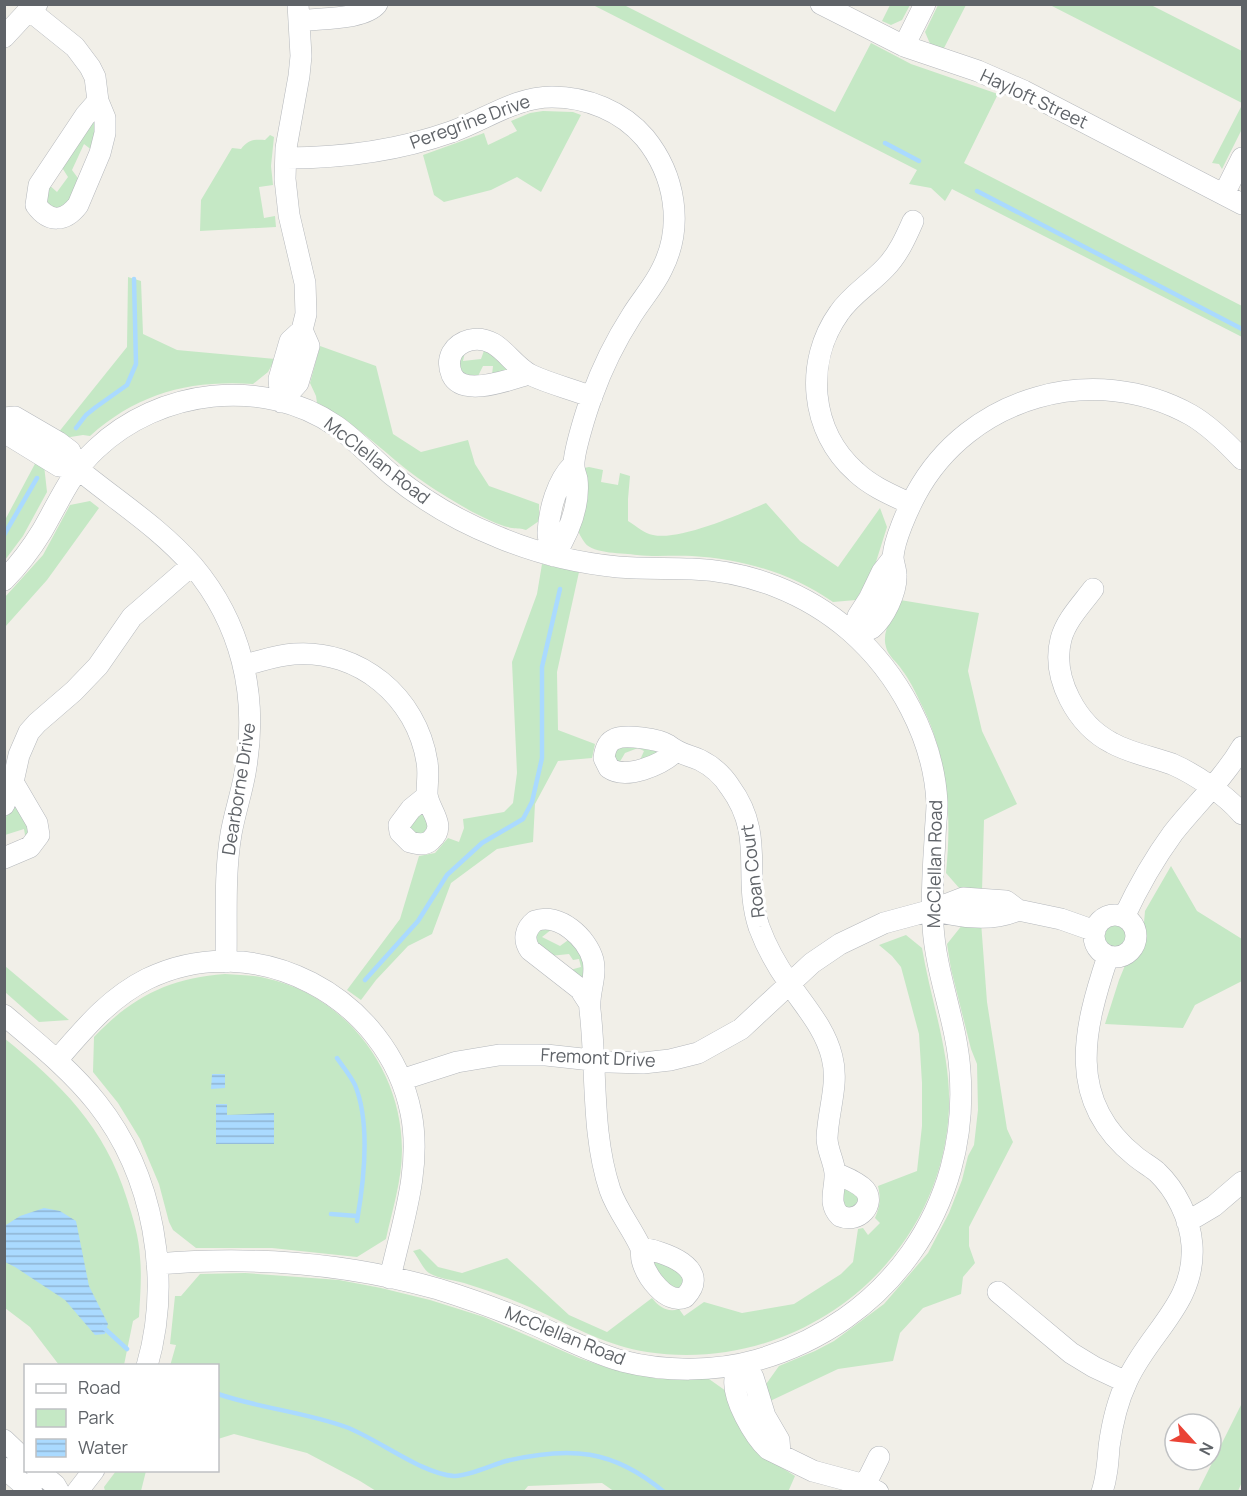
<svg xmlns="http://www.w3.org/2000/svg" width="1247" height="1496" viewBox="0 0 1247 1496" font-family="Manrope,sans-serif">
<style>
.green{fill:#c5e8c5}
.water{fill:url(#water-rules)}
.lines{fill:none;stroke-linecap:round;stroke-linejoin:round}
.stream{stroke:#aadaff;stroke-width:4.5}
.minor-casing{stroke:#b5b8bc;stroke-width:22}
.minor{stroke:#fff;stroke-width:21}
.labels{text-anchor:middle;stroke-width:6;stroke-linejoin:round;paint-order:stroke}
.street-label{font-size:18px;fill:#5f6368;stroke:#fff}
</style>
<defs>
<pattern id="water-rules" width="6" height="5" patternUnits="userSpaceOnUse" patternTransform="scale(1.5)"><rect width="6" height="5" fill="#aadaff"/><path d="M0 2.5h6" fill="none" stroke="#8eb4d2"/></pattern>
</defs>
<rect width="100%" height="100%" fill="#f1efe8"/>
<path class="green" d="M593,5H624L835,112L871,43L911,64L998,94L964,163L1242,306V337L952,189L945,201L931,188L909,184L917,170Z
M890,5H910L902,20L891,25L882,21Z
M938,5H966L943,50L931,46L925,32Z
M1050,5H1151L1242,51V103Z
M1242,105V129L1222,169L1219,164L1212,163Z
M543,111L573,112L581,115L541,192L517,177L491,190L444,202L434,195L423,155L484,133L488,145L517,131L511,121L530,113Z
M93,118L97,120L93,151L84,144L72,170L80,181L69,206L58,211L45,203L48,184L57,192L68,177L61,166Z
M270,135L274,137L271,166L273,185L259,187L264,218L275,216L276,227L200,231L201,200L232,148L241,149C248,140 254,139 265,140Z
M128,277L141,281L143,334L177,350L275,359L268,372L253,384C190,380 138,393 90,436L83,435L64,438L58,433L127,347Z
M320,346L376,366L393,434L421,452L468,440L475,464L489,486L539,504V521L526,530C521,528 518,529 512,528C488,524 439,493 418,478C384,453 355,422 317,403L316,396L310,383Z
M485,348L511,369L492,375L493,366H483L476,380L464,378L457,361L465,352L463,361L481,359Z
M37,460L44,465L47,492L23,536L5,560V520Z
M589,467L603,470L601,482L618,485L620,473L630,476L628,499V521C635,525 645,534 653,535C680,541 740,514 766,503L800,541L838,567L880,508L887,527L869,584L862,589L856,600L833,602C791,573 743,559 692,556C674,555 655,557 637,555C624,553 593,554 585,543C582,539 578,532 577,527C575,517 583,480 584,468Z
M90,501L99,508L47,580L5,627V597L43,555L70,505Z
M542,564L579,572L557,672L558,730L595,744L592,758L558,761L535,804L533,842L497,849L451,883L432,934L408,946L376,980L361,1000L347,990L400,919L419,856L435,853L448,838L459,842L464,828L463,819L504,812L513,803L517,773L512,662L537,594Z
M900,600L979,613L968,671L982,731L1017,804L984,820L982,891L960,889L946,873C952,814 948,755 920,702C915,691 909,679 902,670C897,662 888,656 886,647C881,631 894,614 900,600Z
M617,746L654,748L659,753L640,760L644,751L638,748L625,753L618,765L612,754Z
M14,801L30,832L26,841L24,829L5,835L4,821Z
M422,808L431,826L421,836L409,830V821Z
M1171,866L1197,911L1242,939V981L1195,1005L1183,1028L1105,1024L1119,980L1126,963L1138,954L1142,946L1145,911Z
M1101 936a15 15 0 1 1 30 0a15 15 0 1 1-30 0Z
M981,922L987,1002L1007,1129L1013,1142L969,1227V1246L975,1263L963,1277L961,1294L923,1308L900,1333L893,1361L838,1369L768,1402L764,1387L779,1366L815,1351L834,1341L884,1304L928,1253L949,1213L962,1180L968,1156L974,1145L978,1110L977,1064L971,1049L951,969L947,944L963,924Z
M536,929H552L542,937L560,946L571,938L585,956V980L570,970L581,967L579,959L573,960L569,954L550,956L533,944Z
M906,935L922,948C931,1002 951,1054 949,1109C942,1263 798,1375 647,1352C609,1346 575,1328 541,1312C516,1301 490,1291 464,1283C454,1280 439,1279 429,1273C423,1269 418,1257 413,1251L420,1249L438,1267L462,1273L507,1258L569,1315L607,1332L652,1298C659,1307 668,1313 679,1309L684,1316L704,1302L742,1313L794,1304L841,1274L853,1262L858,1229L863,1228L868,1235L880,1223L875,1218C880,1206 881,1199 878,1186L917,1171L922,1126V1083L919,1034L901,967L892,956L879,945Z
M5,966L69,1020L39,1022L5,992Z
M225,974C238,975 252,975 265,978C345,995 402,1069 402,1150C402,1180 392,1211 386,1239L357,1257L272,1248H196L173,1230L169,1222L159,1184L140,1139L118,1103L93,1072L94,1037C132,997 169,978 225,974Z
M4,1038C61,1084 105,1127 127,1199C133,1218 139,1237 140,1257C142,1277 140,1297 139,1317L133,1321L124,1365H59L30,1327L5,1308Z
M840,1184L859,1196L858,1206L844,1209Z
M651,1257L685,1274L681,1290L668,1288L650,1260Z
M245,1273L339,1280L381,1288L430,1300L484,1317L579,1358L611,1369L659,1379H709L726,1391L765,1457L795,1476L788,1492H615L602,1483L528,1486L523,1492L376,1491L360,1481L307,1453L234,1434L218,1439V1366H170L176,1345L170,1344L175,1296H181L200,1274Z
M1242,1403V1482L1238,1491H1198Z
M116,1471H146L141,1491H105L104,1487Z"/>
<path class="water" d="M212,1074H225V1088L211,1089Z
M216,1104H227V1115L274,1113V1144H216Z
M44,1208L60,1211L76,1221L89,1286L108,1324L105,1334L95,1335L65,1300L15,1267L5,1262L6,1225L20,1216Z"/>
<g class="lines">
<path class="stream" d="M885,143L919,161
M977,191L1242,329
M76,428L86,415L96,407L127,385L136,364L134,279
M4,535L37,478
M365,980L418,921L447,875L482,843L523,819L532,802L542,758V667L560,589
M337,1058C343,1067 350,1075 355,1085C371,1124 364,1181 357,1221
M331,1214L357,1216
M103,1327L127,1349
M218,1394C259,1408 304,1412 346,1427C378,1439 422,1474 454,1476C467,1477 492,1465 506,1461C570,1446 613,1449 664,1492"/>
<defs>
<path id="minor" d="M821,4L904,46L978,71L1024,91L1242,204
M29,10L75,47L90,67L95,77L98,101L105,118V133L100,153L78,205C65,222 49,223 36,205L39,185L85,116L98,101
M300,21C320,18 364,20 377,4
M4,37L29,10L37,4
M904,46L925,4
M286,158C342,158 397,151 451,132C485,120 515,97 552,97C587,97 622,111 645,138C675,175 684,226 662,269C654,286 642,299 632,315C616,340 602,368 592,396C587,409 573,453 574,466C574,470 576,475 577,479C580,506 568,534 554,556
M1224,194L1242,158
M529,374C511,379 463,398 452,375C449,368 448,361 452,353C456,346 462,342 470,340C499,334 509,364 531,375C550,384 572,389 592,397
M281,402L298,383L309,346L302,330L306,314L305,283L289,215L285,179L286,148L299,76L301,56L298,4
M281,402L279,379L290,341L302,330
M4,418L15,417L58,442L70,451L78,469L59,466L7,434L4,429
M78,469C117,501 160,528 193,566C241,623 258,694 246,767C243,789 235,811 231,834C224,876 227,919 226,962
M911,504C892,495 872,487 856,472C810,431 804,362 839,313C851,295 870,284 885,268C898,255 906,237 913,221
M554,556C552,549 548,540 548,533C549,510 557,481 573,465
M4,580C19,565 31,549 42,531C59,502 71,472 96,449C159,389 263,376 336,426C356,440 373,459 392,475C424,501 460,522 498,537C536,553 577,563 618,567C642,569 667,568 692,569C749,571 806,593 850,631C898,673 934,738 937,803C937,815 935,828 935,840C933,869 931,897 933,926C936,976 957,1022 960,1072C970,1207 887,1323 757,1360C715,1372 665,1372 622,1361C590,1352 561,1336 531,1323C501,1310 470,1299 438,1289C347,1263 251,1256 157,1264
M1093,589C1082,604 1066,620 1061,639C1051,678 1077,725 1112,743C1130,753 1152,757 1172,764C1195,774 1226,795 1242,814
M855,635C861,633 867,631 872,628C884,618 897,592 896,575C896,569 893,563 893,557C894,540 908,509 916,494C969,396 1094,361 1191,415C1210,426 1227,443 1242,459
M855,635L858,616L869,599L882,572L893,558
M244,665C261,661 277,655 294,654C359,649 417,697 427,762C429,773 427,783 427,794C428,810 448,825 431,840C425,846 417,844 410,842L400,832L399,825L411,809L427,796
M675,752C661,765 626,780 609,768L604,758C605,750 607,742 615,739C625,734 659,739 668,745C681,755 686,754 700,760C712,766 723,776 730,787C766,836 742,875 759,927C766,946 777,966 789,983C805,1007 825,1028 832,1057C839,1084 828,1110 827,1138C827,1150 834,1161 835,1173C836,1189 827,1203 840,1216C859,1224 876,1204 865,1190C858,1182 844,1177 835,1173
M4,805L13,782L19,755L29,732L37,723L74,691L98,666L132,617L192,565
M4,858L30,847L39,835L37,823L13,782
M932,910C960,917 992,922 1018,910
M1094 936a21 21 0 1 1 42 0a21 21 0 1 1-42 0Z
M1124,917C1138,887 1154,859 1173,833C1196,804 1223,779 1242,747
M589,1003L580,989L530,950C523,940 525,929 535,921C559,912 587,938 593,960C597,977 588,993 590,1010C597,1069 591,1133 610,1190C617,1210 631,1227 640,1246C642,1250 641,1255 642,1260C646,1276 666,1305 685,1297C713,1268 663,1251 641,1248
M4,1015C37,1043 71,1070 97,1103C154,1175 172,1279 147,1366
M57,1060C84,1029 109,998 147,979C255,926 388,997 411,1113C422,1168 402,1224 390,1278
M401,1080L457,1062L499,1055H546L610,1062L643,1063L670,1060L698,1053L741,1029L812,963L840,944L884,923L932,910L963,898L1006,901L1018,910L1061,919L1095,931
M1187,1222L1214,1206L1242,1182
M998,1292L1071,1353L1094,1367L1126,1382
M4,1440L26,1461
M780,1453L779,1440L765,1416L753,1377L740,1365C738,1369 736,1374 735,1379C732,1398 754,1436 768,1449L813,1471L865,1485L878,1492
M4,1468L32,1492
M37,1470L55,1485L59,1492
M865,1485L879,1457
M77,1492L94,1470
M1102,1492C1107,1477 1108,1462 1109,1447C1112,1424 1117,1402 1127,1381C1149,1332 1196,1303 1192,1245C1190,1218 1176,1190 1157,1172C1150,1166 1142,1162 1135,1156C1065,1100 1084,1028 1108,956"/>
</defs>
<use href="#minor" class="minor-casing"/>
<use href="#minor" class="minor"/>
</g>
<g class="labels">
<g class="street-label">
<text transform="translate(1034 99) rotate(25)" y="6">Hayloft Street</text>
<text transform="translate(470 122) rotate(-20)" y="6">Peregrine Drive</text>
<text transform="translate(377 461) rotate(38)" y="6">McClellan Road</text>
<text transform="translate(239 789) rotate(-81)" y="6">Dearborne Drive</text>
<text transform="translate(935 864) rotate(-89)" y="6">McClellan Road</text>
<text transform="translate(753 871) rotate(-97)" y="6">Roan Court</text>
<text transform="translate(598 1058) rotate(3)" y="6">Fremont Drive</text>
<text transform="translate(565 1336) rotate(22)" y="6">McClellan Road</text>
</g>
</g>
<rect width="1247" height="1496" fill="none" stroke="#5f6368" stroke-width="12"/>
<rect x="24" y="1364" width="195" height="108" fill="#ffffff" stroke="#bfc1c3" stroke-width="1.5"/>
<rect x="36" y="1384" width="30" height="9" fill="#ffffff" stroke="#bfc1c3" stroke-width="1.5"/>
<text x="78" y="1394" font-size="18" fill="#5f6368">Road</text>
<rect x="36" y="1409" width="30" height="18" fill="#c5e8c5" stroke="#bfc1c3" stroke-width="1.5"/>
<text x="78" y="1424" font-size="18" fill="#5f6368">Park</text>
<rect x="36" y="1439" width="30" height="18" fill="url(#water-rules)" stroke="#bfc1c3" stroke-width="1.5"/>
<text x="78" y="1454" font-size="18" fill="#5f6368">Water</text>
<g transform="translate(1193 1442) rotate(117)"><circle r="28" fill="#ffffff" stroke="#bfc1c3" stroke-width="1.5"/>
<path d="M0-4.5L10 22L0 15L-10 22Z" fill="#ea4335"/>
<text y="-9" font-size="16" font-weight="bold" text-anchor="middle" fill="#5f6368">N</text>
</g>
</svg>
